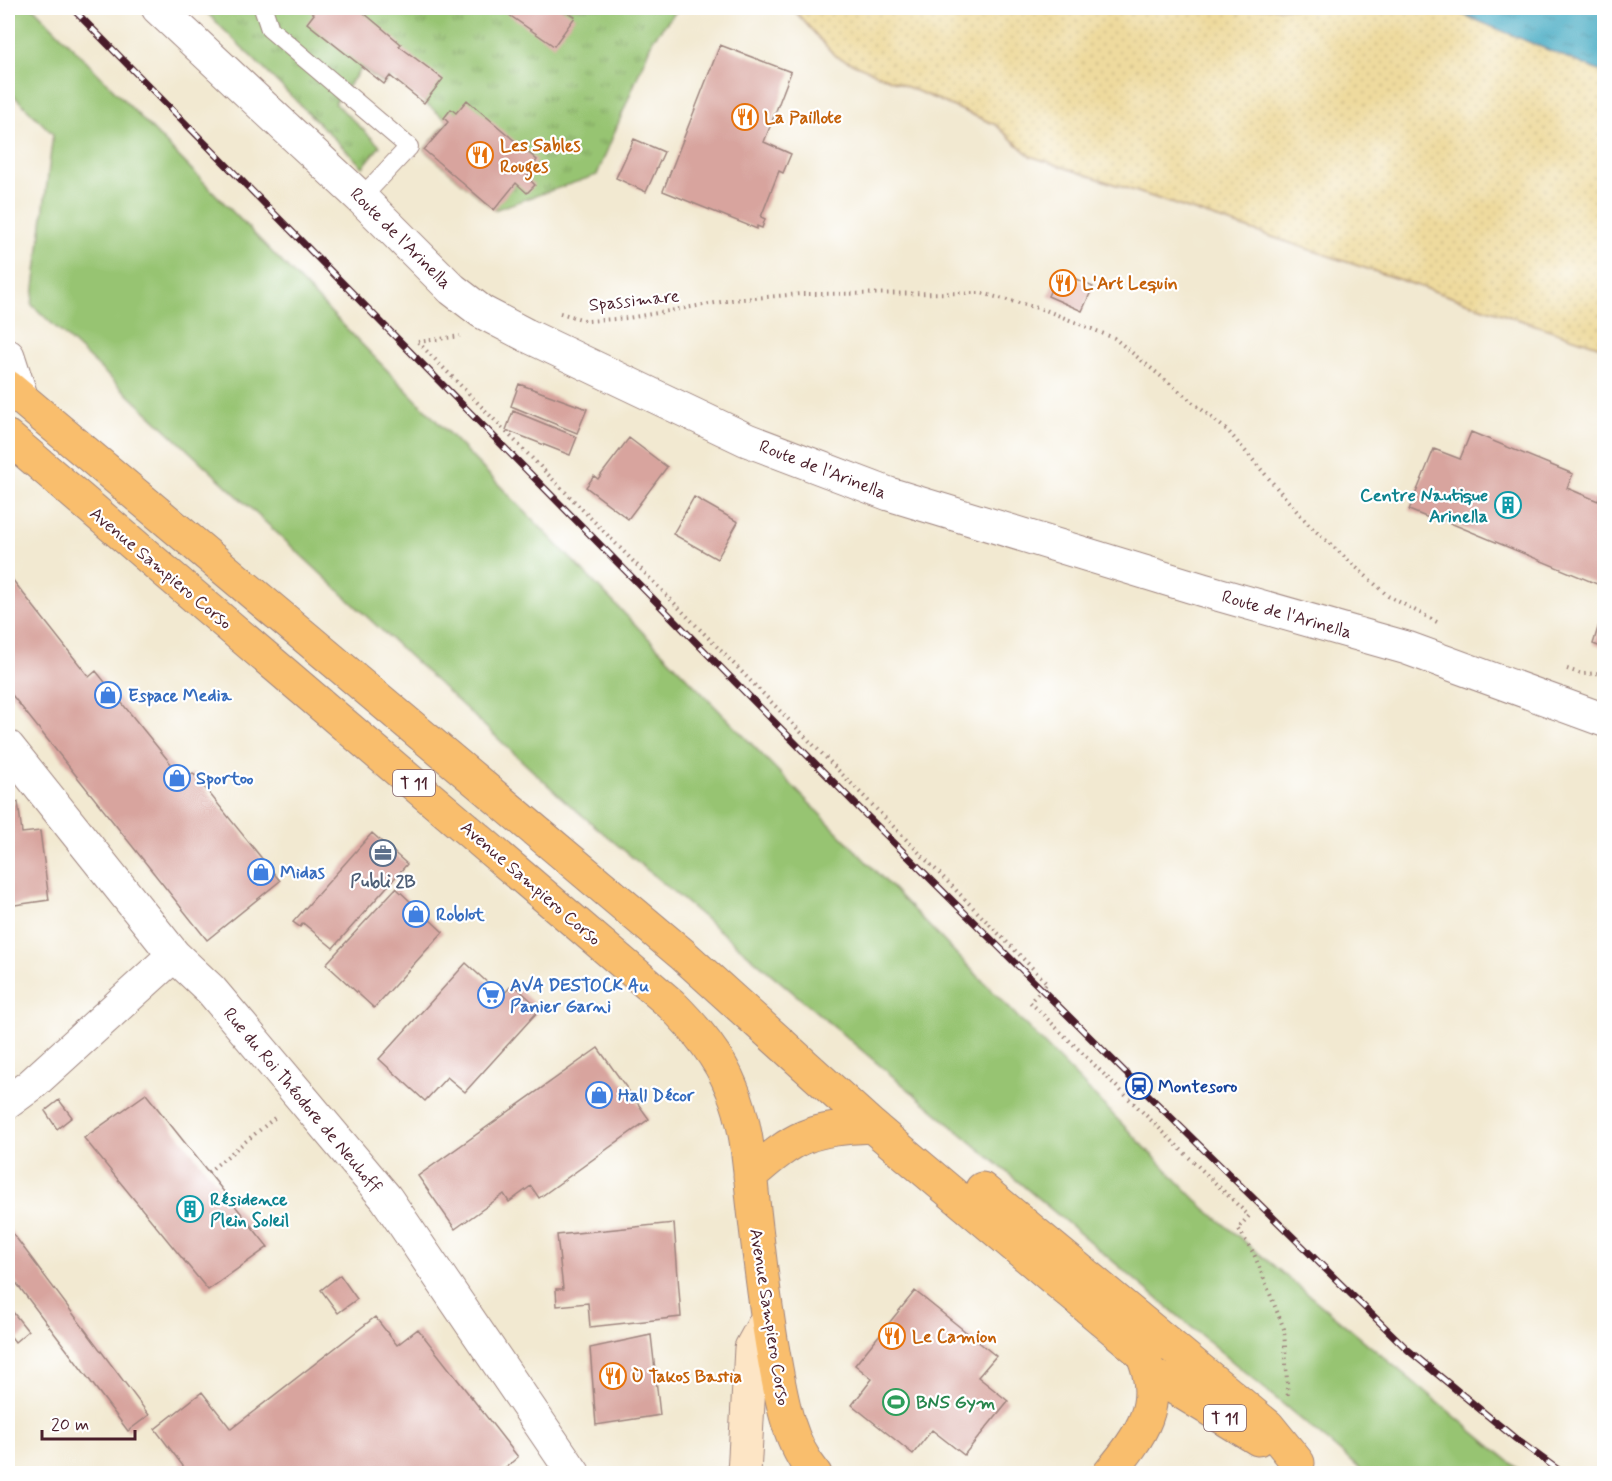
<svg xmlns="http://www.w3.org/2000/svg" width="1612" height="1481" viewBox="0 0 1612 1481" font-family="Mynerve,sans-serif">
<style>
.grass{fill:#97c472;stroke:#70724e;stroke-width:1.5}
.sand{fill:url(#sand-dots);stroke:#9c7c64;stroke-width:1.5}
.park{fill:url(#park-tufts);stroke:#70724e;stroke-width:1.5}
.water{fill:url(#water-ripples);stroke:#466476;stroke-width:1.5}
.building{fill:#d8a49e}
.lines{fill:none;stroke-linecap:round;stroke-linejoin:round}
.service-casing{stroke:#9e847e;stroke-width:20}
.minor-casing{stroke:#9e847e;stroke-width:35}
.tertiary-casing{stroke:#9e847e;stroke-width:35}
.secondary-casing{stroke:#9e847e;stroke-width:35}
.primary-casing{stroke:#9e847e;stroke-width:35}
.path{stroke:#9e847e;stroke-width:4;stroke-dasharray:1.5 4.5;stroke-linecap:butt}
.service{stroke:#fff;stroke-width:18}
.minor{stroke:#fff;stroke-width:33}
.tertiary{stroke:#fff;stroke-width:33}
.secondary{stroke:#fde5c5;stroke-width:33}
.primary{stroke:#f9be6d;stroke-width:33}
.rail-casing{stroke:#4a1f2b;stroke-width:7}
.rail{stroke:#fff;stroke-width:4.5;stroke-dasharray:14;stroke-linecap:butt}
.labels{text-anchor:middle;stroke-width:4.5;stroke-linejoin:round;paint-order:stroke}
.shield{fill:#fff;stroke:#80626b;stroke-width:1.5}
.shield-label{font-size:16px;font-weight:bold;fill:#4a1f2b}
.food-label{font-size:18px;font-weight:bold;fill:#c56008;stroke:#fff;text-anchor:start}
.street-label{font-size:18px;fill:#4a1f2b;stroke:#fff}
.culture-label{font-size:18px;font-weight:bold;fill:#0d838f;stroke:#fff;text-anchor:end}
.shop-label{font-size:18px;font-weight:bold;fill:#366cbe;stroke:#fff;text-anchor:start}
.service-label{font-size:18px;font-weight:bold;fill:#4e5e75;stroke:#fff}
.transit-label{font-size:18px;font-weight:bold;fill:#164399;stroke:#fff;text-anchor:start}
.leisure-label{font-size:18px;font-weight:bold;fill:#27864d;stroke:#fff;text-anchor:start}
</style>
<defs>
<pattern id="sand-dots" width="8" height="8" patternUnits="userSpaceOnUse" patternTransform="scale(1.5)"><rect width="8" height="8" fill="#eeda9e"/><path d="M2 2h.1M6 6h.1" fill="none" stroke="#cebb88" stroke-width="1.8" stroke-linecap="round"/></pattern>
<pattern id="park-tufts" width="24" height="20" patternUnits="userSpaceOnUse" patternTransform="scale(1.5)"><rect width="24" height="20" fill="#97c472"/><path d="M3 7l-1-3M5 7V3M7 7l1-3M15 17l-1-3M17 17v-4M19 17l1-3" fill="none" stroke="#7d9f5e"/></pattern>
<pattern id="water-ripples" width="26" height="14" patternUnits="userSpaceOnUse" patternTransform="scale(1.5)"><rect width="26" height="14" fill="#41a8c1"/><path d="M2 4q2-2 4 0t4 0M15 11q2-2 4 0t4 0" fill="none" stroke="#38889d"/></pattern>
</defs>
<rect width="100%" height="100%" fill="#fff"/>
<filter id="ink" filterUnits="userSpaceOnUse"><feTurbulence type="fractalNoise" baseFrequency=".0167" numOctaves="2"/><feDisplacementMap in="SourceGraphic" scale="12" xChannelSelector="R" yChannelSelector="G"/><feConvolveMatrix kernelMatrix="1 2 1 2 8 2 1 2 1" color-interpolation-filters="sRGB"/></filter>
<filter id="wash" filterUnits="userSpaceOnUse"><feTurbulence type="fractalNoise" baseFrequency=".008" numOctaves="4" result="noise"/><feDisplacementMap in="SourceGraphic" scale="24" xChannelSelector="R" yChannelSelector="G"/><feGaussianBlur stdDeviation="1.35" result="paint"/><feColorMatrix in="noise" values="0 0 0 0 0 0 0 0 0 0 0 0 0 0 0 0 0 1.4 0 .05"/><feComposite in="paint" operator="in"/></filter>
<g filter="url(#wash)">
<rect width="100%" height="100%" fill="#f2e9d1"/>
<path class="grass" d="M8,8H34L1203,1207L1523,1473H1365L564,800L32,305L53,134L8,90Z"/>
<path class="sand" d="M792,8H1447L1604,73V348L1030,156L996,125L835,56Z"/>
<path class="park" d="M202,8H679L653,39L597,175L494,210L424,150L448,121L391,76L384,84L362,68L335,103L380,146L363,167Z"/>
<path class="water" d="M1447,8H1604V73Z"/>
<g id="blocks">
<path class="building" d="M307,8H358L401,44L399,46L443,79L424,103L390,76L384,84L307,23L314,14Z
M499,8H561L575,17L554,46Z
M720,45L791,72L764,142L791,154L783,173L779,171L761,217L765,219L762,228L757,226V229L663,191Z
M467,100L537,160L527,177L535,185L527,193L516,183L494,210L424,150L448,122L444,118L451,109L456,113Z
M634,139L664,152L646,192L616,178Z
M1059,271L1093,287L1082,311L1048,296Z
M519,384L587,409L577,433L511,406Z
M513,411L577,437L570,455L506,430Z
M1471,432L1573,474L1567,488L1598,501L1604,486V587L1443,520L1441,523L1409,510L1434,449L1460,459Z
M629,438L667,467L628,519L586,487L594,476L598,479Z
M694,497L738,522L717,559L673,534Z
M8,574L89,677L96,671L184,780L193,773L280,881L207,940L8,690Z
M1601,618L1604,619V648L1593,644Z
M18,802L22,833L40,831L49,900L8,906V803Z
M372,833L407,864L333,948L303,923L300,927L293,922Z
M396,888L443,932L374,1008L326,964Z
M466,963L502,996L513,984L540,1009L465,1092L447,1077L425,1101L379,1059Z
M598,1048L649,1119L539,1198L531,1186L509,1202L504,1194L455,1229L418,1176Z
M146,1094L268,1247L208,1290L84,1138Z
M59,1100L72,1117L57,1129L45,1111Z
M674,1223L681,1317L590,1327L588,1303L557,1306L556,1289H563L557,1235Z
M8,1227L149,1415L128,1431L8,1272Z
M340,1275L357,1299L338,1313L321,1290Z
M915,1291L996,1356L978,1377L1008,1401L964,1455L932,1430L913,1454L852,1405L872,1379L855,1365Z
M8,1306L28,1331L15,1342L8,1333Z
M375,1317L397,1345L418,1329L518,1457L498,1474H189L155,1429L202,1392L231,1429Z
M651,1335L660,1415L596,1425L590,1348Z"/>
</g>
</g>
<g filter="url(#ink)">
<use href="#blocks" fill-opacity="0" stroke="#9e847e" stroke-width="1.5"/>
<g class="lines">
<defs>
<path id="service" d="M263,8L270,29L409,147L361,198"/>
<path id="minor" d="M8,356L22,399
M8,747L174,955L211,990L386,1198L574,1474
M8,1102L31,1085L174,955"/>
<path id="tertiary" d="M158,8L361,198L452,289L482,312L526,335L747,440L889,494L1203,590L1407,648L1604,720"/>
<path id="secondary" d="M744,1474L751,1348L767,1319"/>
<path id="primary" d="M8,387L682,954L872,1126L1142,1353C1165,1404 1141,1435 1109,1474
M8,437L671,1004C696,1029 719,1056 732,1089C747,1123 749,1164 753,1201C759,1255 765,1309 775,1363C782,1402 789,1443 815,1474
M750,1176C796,1135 810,1129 872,1126
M982,1189L1268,1426L1298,1463
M1152,1374L1258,1439"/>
</defs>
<use href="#service" class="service-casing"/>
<use href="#minor" class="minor-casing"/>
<use href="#tertiary" class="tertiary-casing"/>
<use href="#secondary" class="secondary-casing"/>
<use href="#primary" class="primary-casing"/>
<path class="path" d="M560,313L588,321L628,318L732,300L800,294L981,293L1045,310L1114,338L1228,431L1308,524L1388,596L1439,623
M418,342L1047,983L1030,1002L1249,1216L1238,1228L1254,1254L1284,1329L1288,1399
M418,342L460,336
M1567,669L1582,674L1604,673
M208,1172L277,1116"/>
<use href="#service" class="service"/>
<use href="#minor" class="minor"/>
<use href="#tertiary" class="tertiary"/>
<use href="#secondary" class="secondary"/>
<use href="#primary" class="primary"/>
<defs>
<path id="rail" d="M72,8L863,812L1139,1086L1408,1350L1516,1439L1564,1474"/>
</defs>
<use href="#rail" class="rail-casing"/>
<use href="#rail" class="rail"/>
</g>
</g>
<defs>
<symbol id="restaurant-ring" viewBox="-11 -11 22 22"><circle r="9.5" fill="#fff" stroke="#e8710a" stroke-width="1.5"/><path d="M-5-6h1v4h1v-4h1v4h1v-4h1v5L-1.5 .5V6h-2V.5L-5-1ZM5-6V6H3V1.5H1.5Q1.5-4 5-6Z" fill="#e8710a"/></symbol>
<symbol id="building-ring" viewBox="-11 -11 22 22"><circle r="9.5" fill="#fff" stroke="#0f9aa8" stroke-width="1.5"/><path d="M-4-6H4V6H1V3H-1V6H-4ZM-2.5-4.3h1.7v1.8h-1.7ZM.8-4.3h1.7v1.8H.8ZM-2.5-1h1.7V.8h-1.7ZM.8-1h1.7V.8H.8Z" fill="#0f9aa8"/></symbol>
<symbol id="shop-ring" viewBox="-11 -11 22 22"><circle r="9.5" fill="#fff" stroke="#3f7fe0" stroke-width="1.5"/><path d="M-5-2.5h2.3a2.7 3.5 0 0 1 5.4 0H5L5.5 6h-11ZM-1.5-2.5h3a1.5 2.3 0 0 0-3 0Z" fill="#3f7fe0"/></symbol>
<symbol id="office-ring" viewBox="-11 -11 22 22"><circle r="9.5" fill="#fff" stroke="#5c6f8a" stroke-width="1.5"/><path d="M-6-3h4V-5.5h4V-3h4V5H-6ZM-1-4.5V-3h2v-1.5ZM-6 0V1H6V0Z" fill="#5c6f8a"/></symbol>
<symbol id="supermarket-ring" viewBox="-11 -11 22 22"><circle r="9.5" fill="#fff" stroke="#3f7fe0" stroke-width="1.5"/><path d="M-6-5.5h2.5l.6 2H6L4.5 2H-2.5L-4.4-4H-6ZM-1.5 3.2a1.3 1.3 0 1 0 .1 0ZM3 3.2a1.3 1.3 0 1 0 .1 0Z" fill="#3f7fe0"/></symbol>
<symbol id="station-ring" viewBox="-11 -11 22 22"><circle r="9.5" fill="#fff" stroke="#1a4fb4" stroke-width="1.5"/><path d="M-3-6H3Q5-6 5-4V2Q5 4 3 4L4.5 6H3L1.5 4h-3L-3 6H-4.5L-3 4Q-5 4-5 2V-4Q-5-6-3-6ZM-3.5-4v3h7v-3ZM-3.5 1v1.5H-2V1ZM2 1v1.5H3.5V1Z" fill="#1a4fb4"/></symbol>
<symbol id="stadium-ring" viewBox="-11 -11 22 22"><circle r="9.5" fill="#fff" stroke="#2e9e5b" stroke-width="1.5"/><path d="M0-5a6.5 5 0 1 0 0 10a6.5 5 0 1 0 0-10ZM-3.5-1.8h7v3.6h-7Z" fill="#2e9e5b"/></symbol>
</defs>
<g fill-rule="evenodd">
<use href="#restaurant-ring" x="730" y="102" width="30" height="30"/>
<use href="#restaurant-ring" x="465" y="140" width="30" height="30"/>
<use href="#restaurant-ring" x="1048" y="268" width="30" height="30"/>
<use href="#building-ring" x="1493" y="490" width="30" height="30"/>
<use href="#shop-ring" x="93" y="680" width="30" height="30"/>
<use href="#shop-ring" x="162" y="763" width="30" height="30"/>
<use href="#office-ring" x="368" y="838" width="30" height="30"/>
<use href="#shop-ring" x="246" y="857" width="30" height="30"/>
<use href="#shop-ring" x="401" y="899" width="30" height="30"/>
<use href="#supermarket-ring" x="476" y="980" width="30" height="30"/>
<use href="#station-ring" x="1124" y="1071" width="30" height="30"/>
<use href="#shop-ring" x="584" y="1080" width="30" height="30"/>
<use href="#building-ring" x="175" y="1194" width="30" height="30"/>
<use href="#restaurant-ring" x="877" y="1321" width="30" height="30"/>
<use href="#restaurant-ring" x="598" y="1361" width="30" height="30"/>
<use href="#stadium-ring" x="881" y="1387" width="30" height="30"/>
</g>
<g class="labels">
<g class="shield">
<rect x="393" y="770" width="42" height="26" rx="4.5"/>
<rect x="1204" y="1405" width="42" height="26" rx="4.5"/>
</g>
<g class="shield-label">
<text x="414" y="789">T 11</text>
<text x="1225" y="1424">T 11</text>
</g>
<g class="food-label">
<text x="764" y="123">La Paillote</text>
<text x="500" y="151">Les Sables<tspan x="500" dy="21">Rouges</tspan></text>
<text x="1082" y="289">L'Art Lequin</text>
<text x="912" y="1342">Le Camion</text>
<text x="632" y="1382">Ù Takos Bastia</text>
</g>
<g class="street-label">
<text transform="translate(401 238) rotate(45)" y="6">Route de l'Arinella</text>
<text transform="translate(634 300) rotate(-6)" y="6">Spassimare</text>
<text transform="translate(823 469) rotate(21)" y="6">Route de l'Arinella</text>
<text transform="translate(161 568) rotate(40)" y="6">Avenue Sampiero Corso</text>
<text transform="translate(1287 614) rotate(16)" y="6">Route de l'Arinella</text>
<text transform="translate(531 883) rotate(41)" y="6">Avenue Sampiero Corso</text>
<text transform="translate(303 1100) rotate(50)" y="6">Rue du Roi Théodore de Neuhoff</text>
<text transform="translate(770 1317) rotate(81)" y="6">Avenue Sampiero Corso</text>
</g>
<g class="culture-label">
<text x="1488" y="501">Centre Nautique<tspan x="1488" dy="21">Arinella</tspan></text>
<text x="210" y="1205" text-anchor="start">Résidence<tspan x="210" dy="21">Plein Soleil</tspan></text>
</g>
<g class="shop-label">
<text x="128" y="701">Espace Media</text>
<text x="196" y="784">Sportoo</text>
<text x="280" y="878">Midas</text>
<text x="436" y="920">Roblot</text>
<text x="510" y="991">AVA DESTOCK Au<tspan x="510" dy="21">Panier Garni</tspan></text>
<text x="618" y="1101">Hall Décor</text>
</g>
<g class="service-label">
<text x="383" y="887">Publi 2B</text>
</g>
<g class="transit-label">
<text x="1158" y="1092">Montesoro</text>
</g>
<g class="leisure-label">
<text x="916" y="1408">BNS Gym</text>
</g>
</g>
<rect width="1612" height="1481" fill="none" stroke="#fff" stroke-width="30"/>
<path d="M42 1430v9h93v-9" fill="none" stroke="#4a1f2b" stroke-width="3"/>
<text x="51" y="1430" font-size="18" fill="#4a1f2b" stroke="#ffffff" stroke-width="4.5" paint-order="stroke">20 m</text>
</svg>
